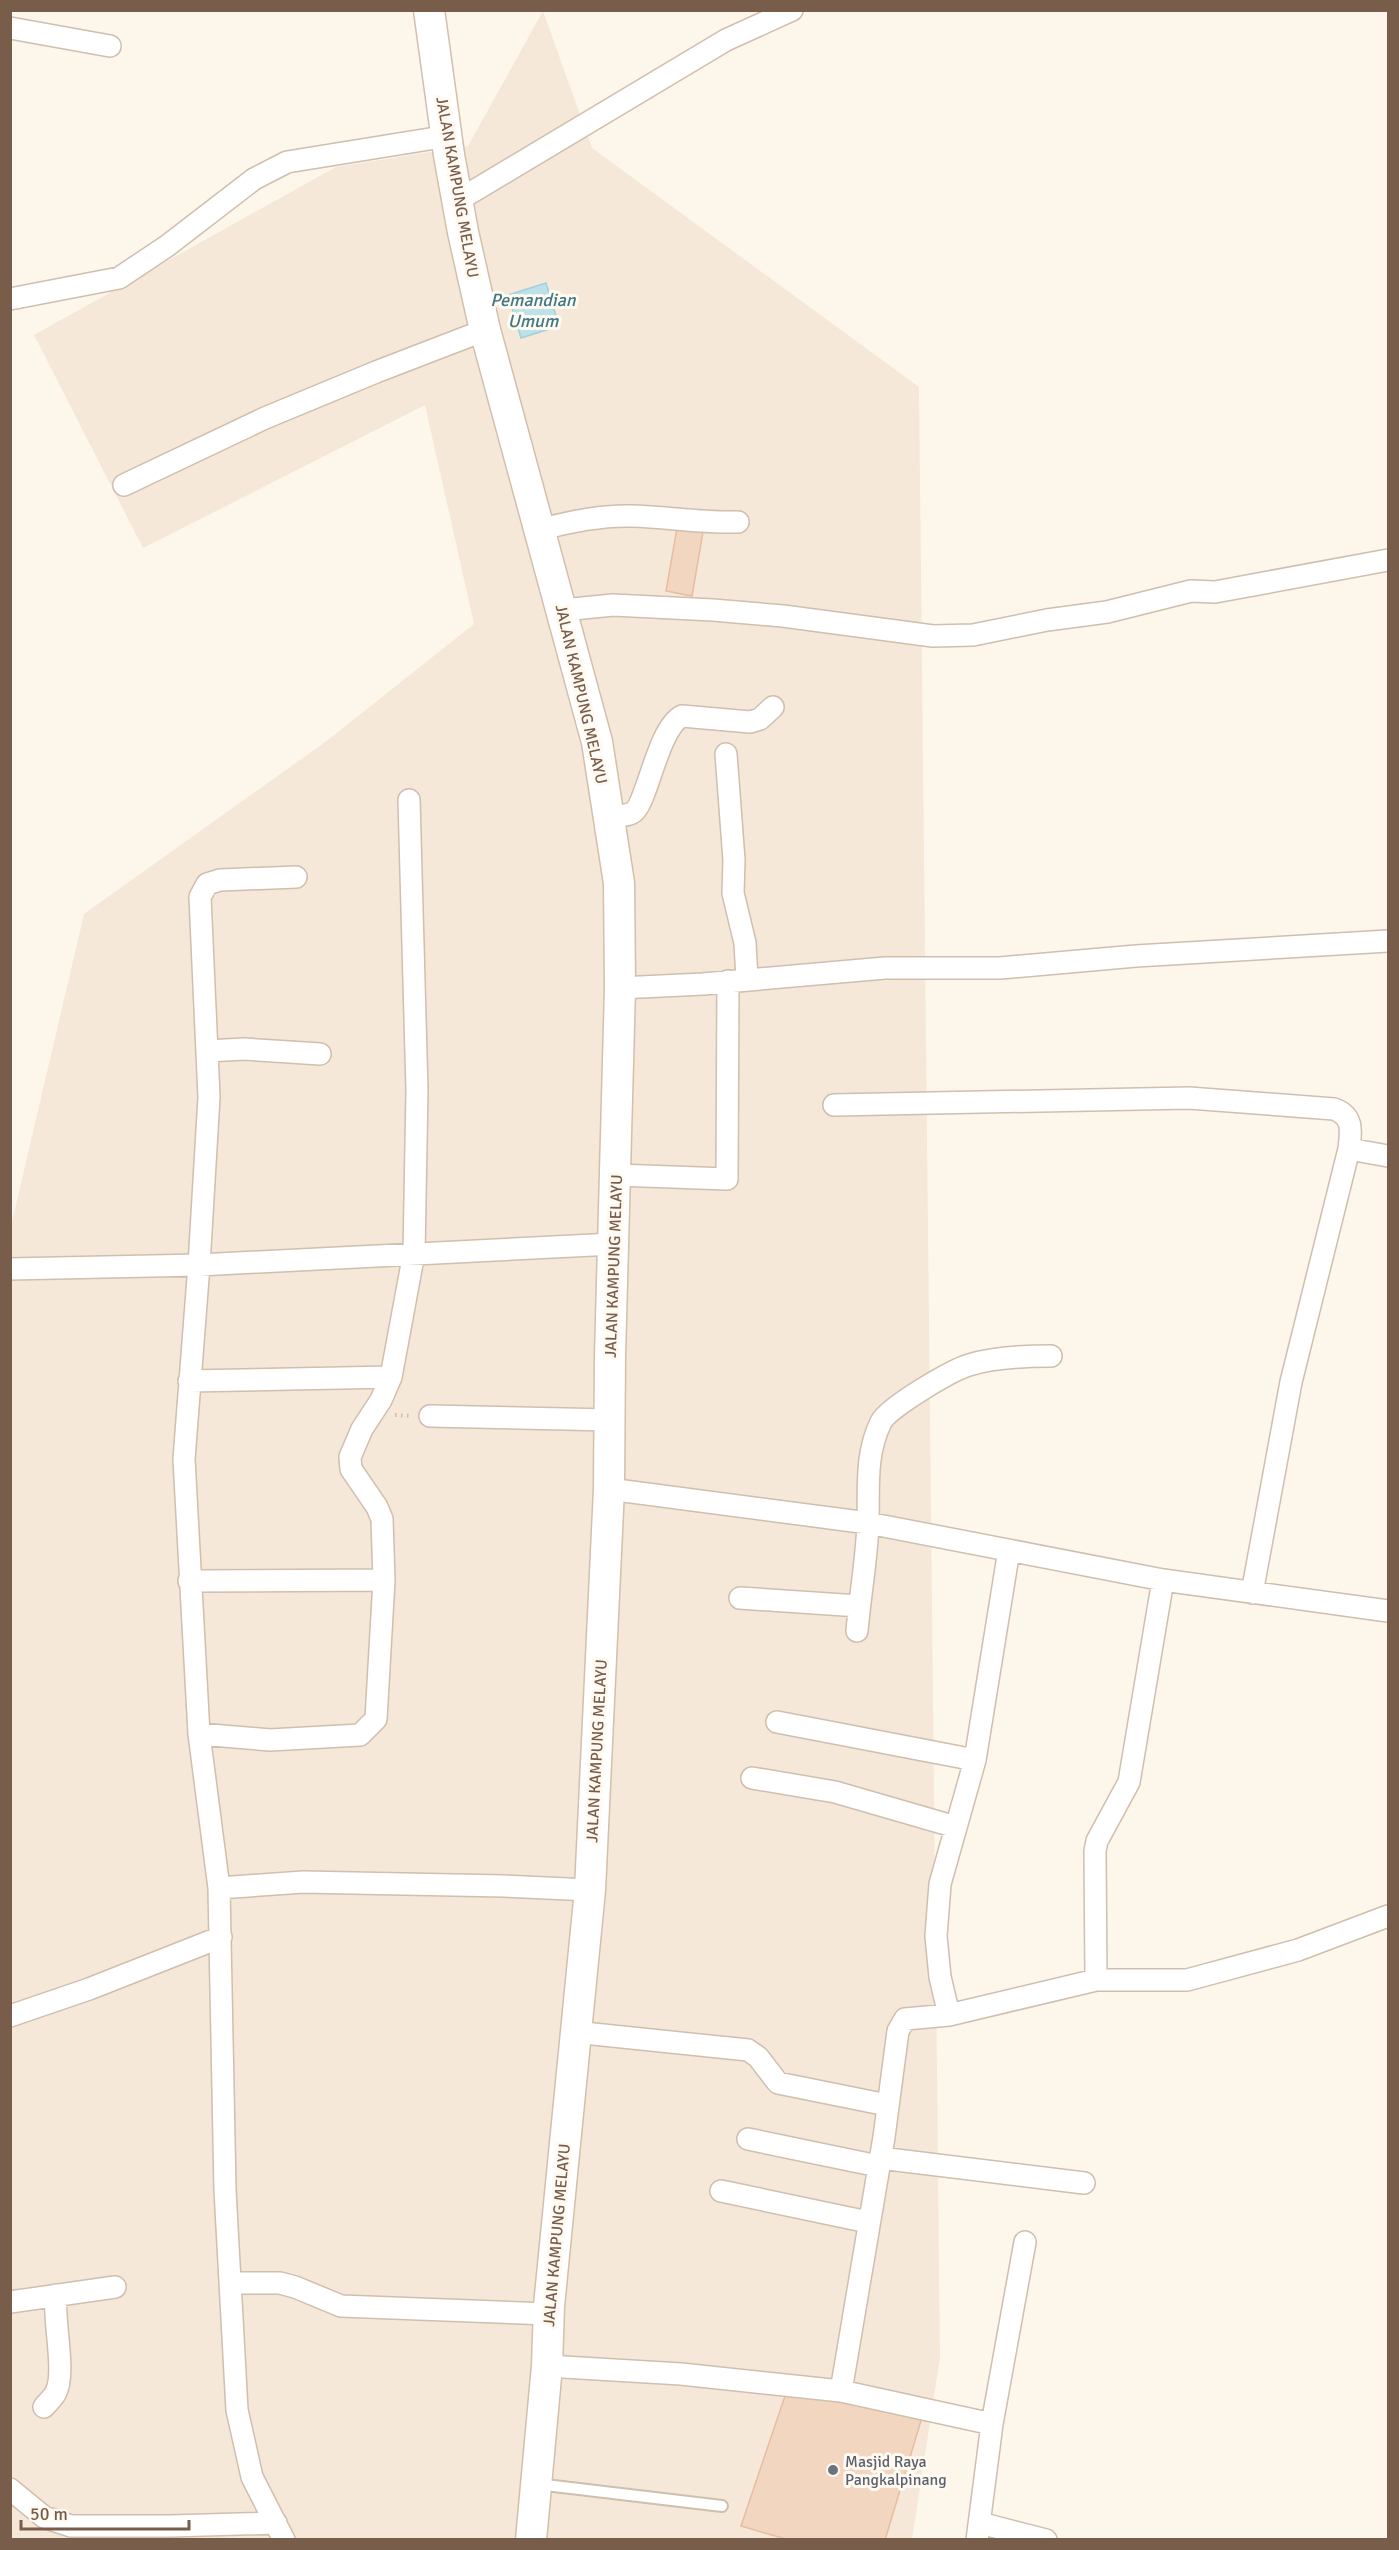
<svg xmlns="http://www.w3.org/2000/svg" width="1399" height="2550" viewBox="0 0 1399 2550" font-family="Signika,sans-serif">
<style>
.residential{fill:#f5e8d8}
.water{fill:#bde1e8;stroke:#a3d0da;stroke-width:1.5}
.building{fill:#f3d6c0;stroke:#e7bda0;stroke-width:1.5}
.lines{fill:none;stroke-linecap:round;stroke-linejoin:round}
.lane-casing{stroke:#d0beae;stroke-width:14}
.street-casing{stroke:#d0beae;stroke-width:24}
.secondary-casing{stroke:#d3bfac;stroke-width:33}
.path{stroke:#d9b9a3;stroke-width:4;stroke-dasharray:1.5 4.5;stroke-linecap:butt}
.lane{stroke:#fff;stroke-width:10}
.street{stroke:#fff;stroke-width:21}
.secondary{stroke:#fff;stroke-width:30}
.worship-dot{fill:#6b7280;stroke:#fffaf1;stroke-width:2}
.labels{text-anchor:middle;stroke-width:6;stroke-linejoin:round;paint-order:stroke}
.street-label{font-size:16px;fill:#795d4b;stroke:#fffaf1}
.worship-label{font-size:16px;fill:#5b616d;stroke:#fffaf1;text-anchor:start}
.water-label{font-size:18px;font-style:italic;fill:#417886;stroke:#fffaf1}
</style>
<rect width="100%" height="100%" fill="#fdf6ea"/>
<path class="residential" d="M543,11L592,148L919,387L940,2358L912,2539L11,2540V1226L84,914L328,740L474,624L425,405L143,548L34,335L336,167L468,146Z"/>
<path class="water" d="M546,283L559,326L521,338L508,295Z"/>
<path class="building" d="M677,528L703,532L692,596L666,591Z
M786,2393L923,2414L885,2540H789L741,2526Z"/>
<g class="lines">
<defs>
<path id="lane" d="M537,2484L722,2506"/>
<path id="street" d="M10,28L110,46
M457,201L726,40L792,10
M10,299L119,278L167,246L254,179L287,162L448,136
M124,485L265,418L376,372L485,330
M541,529C571,522 601,515 632,516C667,517 702,523 738,522
M563,610L613,605L713,610L783,616L933,636L973,635L1047,620L1107,612L1191,591L1215,592L1388,560
M726,754L734,860L733,893L745,943L747,979
M609,818C616,816 626,816 632,813C647,806 657,729 682,716L750,722L760,719L773,707
M620,988L703,984L885,968H1000L1136,956L1388,941
M207,1051L244,1049L320,1054
M834,1105L1189,1098L1334,1109C1354,1116 1351,1132 1349,1149
M616,1175L727,1179L728,981
M10,1269L199,1265L209,1097L200,897L207,884L220,880L296,877
M189,1381L391,1377
M430,1416L610,1420
M609,1489L868,1523L1163,1580L1388,1611
M189,1581L384,1580
M1252,1593L1291,1382L1349,1149L1388,1156
M740,1598L859,1606
M857,1631C860,1595 867,1558 868,1522C869,1488 865,1454 881,1422C889,1407 952,1370 969,1365C994,1357 1024,1356 1051,1356
M777,1722L975,1760
M199,1734L270,1740L360,1735L376,1719L384,1580L382,1519L377,1507L351,1469L350,1457L362,1429L381,1400L391,1377L414,1253L417,1090L409,800
M752,1778L835,1792L956,1827
M219,1888L303,1882L504,1886L590,1890
M1096,1980L1095,1851L1097,1841L1129,1782L1163,1580
M949,2015L940,1977L936,1936L940,1884L975,1760L1009,1550
M10,2016L89,1989L221,1937
M574,2032L748,2050L758,2057L778,2083L887,2105
M748,2139L878,2166
M880,2158L1084,2183
M721,2191L868,2222
M230,2283H280L295,2287L341,2306L549,2314
M10,2302L115,2287
M547,2366L681,2374L841,2391L992,2424
M841,2391L884,2137L898,2031L905,2019L949,2015L1096,1980H1187L1298,1950L1388,1916
M44,2407C48,2402 54,2397 56,2392C66,2372 53,2321 56,2295
M10,2489L44,2517L71,2526H171L276,2523
M980,2523L1046,2540
M284,2540L252,2477L237,2410L225,2190L219,1888L199,1734L184,1459L199,1265L613,1244
M977,2540L992,2424L1025,2242"/>
<path id="secondary" d="M429,10L449,155L463,232L485,330L597,742L619,883L620,988L610,1356L609,1489L590,1890L549,2306L547,2366L531,2540"/>
</defs>
<use href="#lane" class="lane-casing"/>
<use href="#street" class="street-casing"/>
<use href="#secondary" class="secondary-casing"/>
<path class="path" d="M395,1415L412,1416"/>
<use href="#lane" class="lane"/>
<use href="#street" class="street"/>
<use href="#secondary" class="secondary"/>
</g>
<circle class="worship-dot" cx="833" cy="2470" r="6"/>
<g class="labels">
<g class="street-label">
<text transform="translate(458 187) rotate(80)" y="6">JALAN KAMPUNG MELAYU</text>
<text transform="translate(582 694) rotate(77)" y="6">JALAN KAMPUNG MELAYU</text>
<text transform="translate(613 1266) rotate(-88)" y="6">JALAN KAMPUNG MELAYU</text>
<text transform="translate(596 1751) rotate(-87)" y="6">JALAN KAMPUNG MELAYU</text>
<text transform="translate(556 2235) rotate(-85)" y="6">JALAN KAMPUNG MELAYU</text>
</g>
<g class="worship-label">
<text x="845" y="2467">Masjid Raya<tspan x="845" dy="18">Pangkalpinang</tspan></text>
</g>
<g class="water-label">
<text x="533" y="306">Pemandian<tspan x="533" dy="21">Umum</tspan></text>
</g>
</g>
<rect width="1399" height="2550" fill="none" stroke="#795d4b" stroke-width="24"/>
<path d="M21 2520v9h168v-9" fill="none" stroke="#795d4b" stroke-width="3"/>
<text x="30" y="2520" font-size="18" fill="#795d4b" stroke="#fffaf1" stroke-width="4.5" paint-order="stroke">50 m</text>
</svg>
